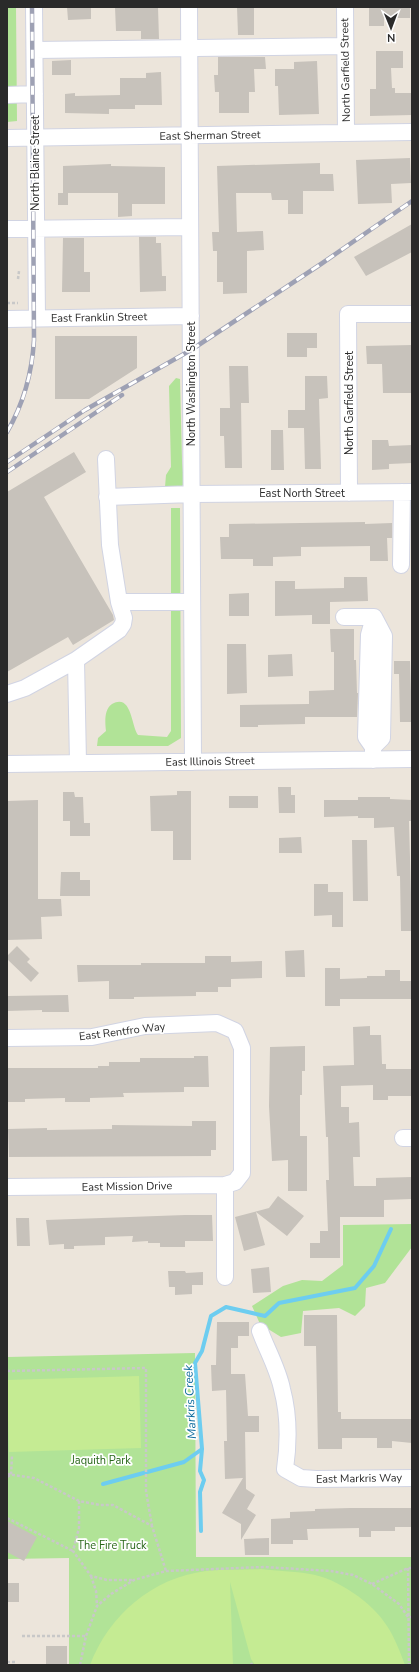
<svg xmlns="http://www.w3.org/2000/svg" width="419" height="1672" viewBox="0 0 419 1672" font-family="'Nunito Sans',sans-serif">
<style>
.green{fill:#b1e397}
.pitch{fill:#c5eb93}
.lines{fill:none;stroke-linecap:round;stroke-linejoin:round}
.stream{stroke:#6dcdf0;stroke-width:4}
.building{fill:#c7c2bb}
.minor-casing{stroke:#d1d4e3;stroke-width:18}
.path{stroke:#c8c8c8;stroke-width:2.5;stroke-dasharray:3 2;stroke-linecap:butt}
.minor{stroke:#fff;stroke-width:16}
.rail-casing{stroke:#9ea1b4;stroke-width:4.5}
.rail{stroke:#fff;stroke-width:3;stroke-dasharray:9;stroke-linecap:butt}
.labels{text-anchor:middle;stroke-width:3.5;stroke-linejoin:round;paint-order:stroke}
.street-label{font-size:11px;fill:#2a2a2a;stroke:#fff}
.park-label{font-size:11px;fill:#296719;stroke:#fff}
.water-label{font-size:12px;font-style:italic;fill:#0c6a9c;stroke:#fff}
</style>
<rect width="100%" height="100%" fill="#ece5db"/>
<path class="green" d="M7,7H16L17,121L7,122Z
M176,378L180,379L182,461L184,484L180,488L165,487L166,475L171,467L169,386Z
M171,508H180L181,738L168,746H97L98,738L106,731C105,723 104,709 112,704C132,693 131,726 138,735L167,737L171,731Z
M412,1224V1247L385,1283L366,1288L365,1306L355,1316L339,1308L303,1311L301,1333L281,1337L260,1324L252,1306L283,1286L302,1280L322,1281L343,1265V1225Z
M195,1353L196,1557H412V1665H69V1558L7,1559V1357Z"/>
<path class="pitch" d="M139,1376L141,1448L9,1452L7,1380Z
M261,1569C277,1571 294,1571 310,1574C337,1578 373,1603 387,1626C395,1638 400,1652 405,1665H255L251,1659L230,1582L233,1665H90C109,1615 152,1578 206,1571C224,1569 243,1570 261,1569Z"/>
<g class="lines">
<path class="stream" d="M103,1484L184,1462L202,1449
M201,1531L200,1492L204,1480L200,1471L202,1449L195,1363L202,1351L211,1316L226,1307L265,1316L279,1303L355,1288L374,1266L391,1229"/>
</g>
<path class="building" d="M67,7H91V19L68,20Z
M115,7H158L159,39H141V31H116Z
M237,7H254V35H238Z
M369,7H410V18H384V26H369Z
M376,51H403V68H391L392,88H395V93H412V115L370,116V89H376Z
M218,57H265L266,69H254L255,92H249V113H219V92H215L214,75H218Z
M71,60V75H52V61Z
M317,61L319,114L279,115L278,86H275V69H294V62Z
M161,72L162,105H135V109H109V114L65,113V94L75,93V96L120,95V78H146V73Z
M410,158L411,183L391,184L392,203L358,204L356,160Z
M320,163V174H333L334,191H303V214H288V200H272L271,193H236L237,232L263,231L264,250L247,251V293L223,294V282H217V251H213L212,232H219L217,166Z
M111,164V166L165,167V204H132V216L118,217V193H68V205H58V193H63V166Z
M412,224V252L366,276L354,257Z
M139,237H156V243H161L162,276H166V291L140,292Z
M63,238H84V272H90V292H62Z
M287,333H317V348H307V357H287Z
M55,336H137V368L89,399H55Z
M412,345V393H383L382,364H367L366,346Z
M229,366H248L249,403H241L242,468H225L224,436H220V408H230Z
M305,376H327L328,398L319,399L321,469H305L304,428H288V410H305Z
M271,430H283L284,470H271Z
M372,440H388L389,446L412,445V463L389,464V469L372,470Z
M74,452L86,472L44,497L113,615L114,620L73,645L68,637L7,672V492Z
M365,522V524L392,523V538H387L388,561H370V546L301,547V556L273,557V566H253V559H221L220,537H229V524Z
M344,577H367L368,601L330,602V624H312V615L275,616V581H295V589L344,588Z
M249,593V616H229V594Z
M330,629H354V660H356L357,693H358L357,717H305V724L258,725V727H240V705L309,704V691L334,690V652H331Z
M227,644H246L247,693L227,694Z
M292,654L293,676L268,677V655Z
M394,661H410L412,722H400L399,674H394Z
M278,787H291V795H295V813H279Z
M177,791H191V860H173V831H151L150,796L177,795Z
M63,792H74L75,797H83L84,823H90V836H70V821H63Z
M229,796H258V808H229Z
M358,797H390V799L412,800V821H409L412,931H401L400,876H397L394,827L374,828V818H358V816L324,817V800H358Z
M38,800V899H61L62,916L41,917L42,939L7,940V801Z
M301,837L302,853H279V838Z
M352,840H367L368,901H353Z
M61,872H80V880H90V896H60Z
M314,884H328V892H343V927H332V915L314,916Z
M17,946L30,959L27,962L39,973L31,982L7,959V956Z
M304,950L305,977H286L285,951Z
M205,956H231V962L262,961V978L231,979V987H218V992H196V996L134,997V999H109V981L78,982L77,965H141V963H205Z
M325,968H340V979L367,978V976H385V970H400V981H412V999H340V1006H325Z
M68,995L69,1012H42V1010L7,1011V996Z
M370,1026V1035H381L382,1064H386V1069H412V1096H388V1100H373V1085L341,1086V1107H349V1123L359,1122L360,1157H353L354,1186H376V1178L412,1177V1199L384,1200V1217H340V1258H310V1243H320V1231H328L326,1180H329L328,1137H326L323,1066L354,1065L353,1027Z
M305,1046V1071H302V1095H300V1136H307V1191H288V1160L272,1161L269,1106L270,1047Z
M194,1056H208L209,1087H184V1092L123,1093L124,1097L90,1098V1102H65V1098L25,1099V1102H7V1068H98V1066H109V1062H140V1058H194Z
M192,1121H216V1150H211V1156L9,1157L8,1129L47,1128V1130L112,1129V1125L192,1126Z
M278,1196L304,1216L287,1236L256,1212L265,1245L244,1251L235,1217L269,1208Z
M185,1215H212L213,1241H185V1247H160V1243H148V1241L132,1242L133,1236L105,1237V1245L74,1246V1249H64V1244L49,1245L46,1220Z
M16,1218H29L30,1246H17Z
M269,1267L271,1292L253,1293L251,1269Z
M168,1271H185L186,1273L203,1272V1285H192V1294L175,1295V1287H169Z
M304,1315H337L338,1412H341V1419H412V1443L392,1441V1448H377V1438H342V1449H318L316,1346H304Z
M217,1322H249V1336H238V1348H231V1374H245L248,1416H259V1432H245L246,1489L255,1495L247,1509L256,1515L241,1540V1524L222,1513L243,1478L225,1479L224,1441H227L226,1390L212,1391L211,1365H216Z
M350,1508H412V1527H395V1531H371V1537H359V1528L307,1529L308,1540H293V1544H271V1519L290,1518V1512L315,1511V1509Z
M7,1521L37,1537L24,1561L7,1552Z
M269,1538V1555H245L244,1539Z
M7,1583H19V1602H7Z
M46,1646H67V1665H46Z"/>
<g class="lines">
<defs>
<path id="minor" d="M34,7L37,318
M189,7L193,762
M345,7L346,133
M35,50L345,46
M7,95L35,94
M7,138L412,132
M7,229L190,227
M7,319L191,316
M349,493L348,314H412
M107,497L192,494L412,492
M401,565L402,492
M119,602H192
M344,617H374
M76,660L119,630L123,624L124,618L119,602L110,545L106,459
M7,694L25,688L76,660L78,763
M373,760V747L366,737L369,635L374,617L384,636L382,738L373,747
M7,764L412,759
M7,1038L92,1037L145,1026L217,1023L235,1031L242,1048V1173L235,1182L225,1185L7,1187
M403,1138H412
M225,1185V1277
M260,1331C267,1350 278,1369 282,1389C289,1415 289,1441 285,1469L301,1478L316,1479L412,1478"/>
</defs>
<use href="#minor" class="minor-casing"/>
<path class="path" d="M18,279L19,271
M7,303H18
M7,1371L146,1368V1491L152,1526
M7,1474L34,1478L79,1501L100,1505H113L152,1526L166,1571
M7,1477L11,1475L12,1455
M79,1501V1528L73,1551L91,1576L107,1580H132
M7,1518L73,1551
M408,1568L409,1665
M91,1576L96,1591L97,1605
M372,1584L408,1568H412
M22,1636H86
M7,1662H17
M251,1663L252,1665
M80,1665L86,1636L97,1606L111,1594L134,1580L166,1571L264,1567L331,1571L353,1575L372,1584L399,1604L408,1617H412"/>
<use href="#minor" class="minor"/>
<defs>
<path id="rail" d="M7,432C24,403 32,373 34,340L32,7
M7,462L85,410L191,350L321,264L412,201
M7,472L122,395"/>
</defs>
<use href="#rail" class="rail-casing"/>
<use href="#rail" class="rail"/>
</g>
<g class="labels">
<g class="street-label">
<text transform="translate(345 70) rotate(-91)" y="4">North Garfield Street</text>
<text transform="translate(210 135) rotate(-1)" y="4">East Sherman Street</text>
<text transform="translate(35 163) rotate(-90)" y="4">North Blaine Street</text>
<text transform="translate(99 317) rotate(-1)" y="4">East Franklin Street</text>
<text transform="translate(191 384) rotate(-90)" y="4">North Washington Street</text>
<text transform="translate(349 403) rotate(-90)" y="4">North Garfield Street</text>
<text x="302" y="497">East North Street</text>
<text transform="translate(210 761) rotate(-1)" y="4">East Illinois Street</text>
<text transform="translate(122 1031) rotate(-7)" y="4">East Rentfro Way</text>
<text transform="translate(127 1186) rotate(-1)" y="4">East Mission Drive</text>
<text transform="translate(359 1478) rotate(-1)" y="4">East Markris Way</text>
</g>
<g class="park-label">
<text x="101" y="1464">Jaquith Park</text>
<text x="112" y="1549">The Fire Truck</text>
</g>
<g class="water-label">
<text transform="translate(190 1402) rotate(-93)" y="4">Markris Creek</text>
</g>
</g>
<rect width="419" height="1672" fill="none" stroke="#2a2a2a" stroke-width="16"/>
<g transform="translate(391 28) rotate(179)" stroke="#ffffff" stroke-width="3" paint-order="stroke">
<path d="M0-3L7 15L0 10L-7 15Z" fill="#2a2a2a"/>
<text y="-6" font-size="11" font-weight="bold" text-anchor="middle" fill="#2a2a2a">N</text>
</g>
</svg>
